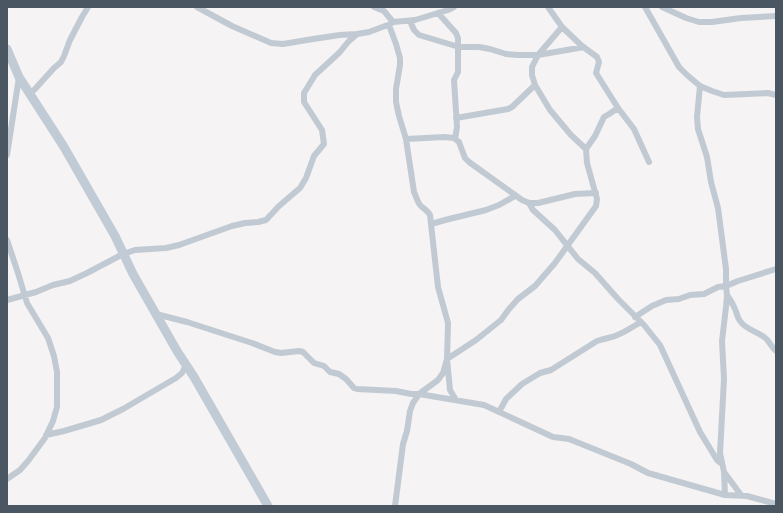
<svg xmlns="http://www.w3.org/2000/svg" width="783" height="513" viewBox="0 0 783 513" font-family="'Fira Sans Condensed',sans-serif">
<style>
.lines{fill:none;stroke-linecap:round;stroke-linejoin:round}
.street{stroke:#c1cad2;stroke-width:6}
.secondary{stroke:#c1cbd6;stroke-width:9}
</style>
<rect width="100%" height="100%" fill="#f5f3f3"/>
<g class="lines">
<path class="street" d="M197,7L232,26L271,43L283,44L313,39L340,35L357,34L369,32L385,26L389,25L393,22L415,20L448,10L454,7
M374,7L384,11L393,22
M548,7L562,27L582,46L597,57L599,62L596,73L618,108L634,129L649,162
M645,7L679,67L687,75L700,86L712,91L724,95L768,93L776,95
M662,7L686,18L699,22H712L741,18L776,16
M438,13L456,33L458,38V72L454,80L457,127L455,139
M410,21L414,30L419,35L459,47H479L490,49L506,54L518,55H538L584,47
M389,25L396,44L400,58V65L396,89V102L399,116L406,139L414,192C416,196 417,201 420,205C424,209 427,210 430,215L438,287L448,323L447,359L450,390L456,400
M562,27L538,55L532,67V75L535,85L550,110L571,135L586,149
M700,86L697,117L698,129L707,157L711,182L718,208L726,269V286L727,295L726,307L722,341L724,379L720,453L724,472L725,495
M29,94L35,89L54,68L61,62L64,56L70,40L82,17L88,7
M456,118L508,109L512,107L535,85
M406,139L444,137L454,138L459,142L465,158L469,162L522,200L529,203H538L575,194L596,193
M7,155L19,77
M529,203L533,210L555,230L578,259L595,273L618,299L644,325L660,345L700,432L717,460L721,463
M431,224L449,219L486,210L499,205L515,196
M7,240L18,273L27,303L48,338L54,356L57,372V407L53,421L45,438L28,461L20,470L7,479
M727,295C730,299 733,304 735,309C737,313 737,317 740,321C745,329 756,331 764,337C769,340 771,347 776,351
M7,300L36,292L53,285L70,281L87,273L123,254L135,250L166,248L179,245L232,226L245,223L258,222L266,220L279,206L300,188L306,178L314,156L324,144L322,130L304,102V93L315,75L340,52L348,42L357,34
M156,314L187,322L252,343L275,352L281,353L299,351L303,352L314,363L324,366L330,372L339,374L346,379L354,388L357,389L396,391L411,394H419L484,405L553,437L569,439L631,464L648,473L725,495L747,496L776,504
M635,317L652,306L666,300L679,299L690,295L704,294L718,287L726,286L738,281L776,269
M499,412L506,399L522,384L540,373L551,370L597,341C603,339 609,338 615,336C624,333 632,327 641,322
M46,435L64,431L101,420L123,409L176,378L182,373L186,365
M724,472L741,495
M395,506L403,444L407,431L410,411L413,403L419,394L438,380L443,373L447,359L476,340L501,320L509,309L518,299L535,286L555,263L596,206L597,199L587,163L586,149L595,136L604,117L609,114L618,108"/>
<path class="secondary" d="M7,49L19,77L64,147L115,236L133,274L177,351L194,377L268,506"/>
</g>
<rect width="783" height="513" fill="none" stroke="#4a5661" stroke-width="16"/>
</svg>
